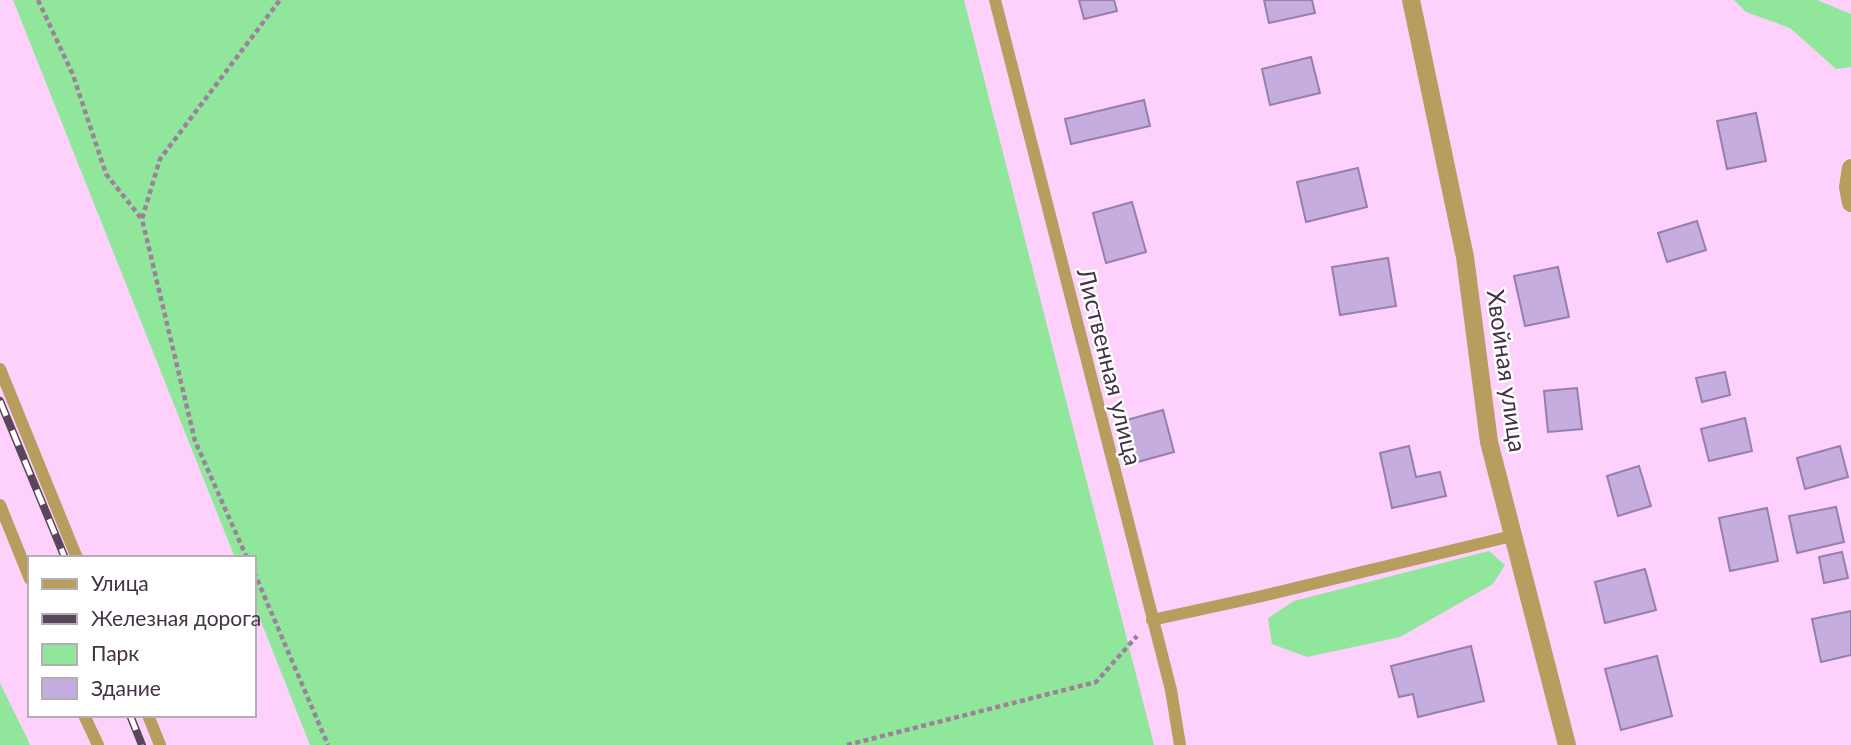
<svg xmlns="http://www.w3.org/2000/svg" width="1851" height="745" viewBox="0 0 1851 745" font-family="Lato,sans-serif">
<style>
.green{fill:#90e79b}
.building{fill:#c6addf;stroke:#967ead;stroke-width:2}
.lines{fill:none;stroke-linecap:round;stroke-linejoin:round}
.path{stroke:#9e809d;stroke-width:4.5;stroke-dasharray:5 3.5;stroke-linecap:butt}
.service{stroke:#b79d5e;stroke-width:12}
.minor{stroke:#b79d5e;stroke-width:18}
.rail-casing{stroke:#5a465a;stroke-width:8}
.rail{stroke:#fff;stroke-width:5;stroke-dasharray:16;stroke-linecap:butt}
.labels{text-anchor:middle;stroke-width:5;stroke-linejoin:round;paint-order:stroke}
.street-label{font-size:24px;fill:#433243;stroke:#fff}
</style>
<rect width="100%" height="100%" fill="#fdd1fb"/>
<path class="green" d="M13,0H964L1154,745H310L254,604V558H235Z
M1734,0H1817L1851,14V67L1836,69L1790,28L1746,12Z
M1489,551L1505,565L1493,584L1400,637L1307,657L1272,644L1268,618L1294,601Z
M0,683L27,738L30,745H0Z"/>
<path class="building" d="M1079,0H1114L1117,11L1084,19Z
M1264,0H1312L1315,13L1269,23Z
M1311,57L1320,93L1270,105L1262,69Z
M1144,100L1150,126L1071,144L1065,119Z
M1756,113L1766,161L1727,169L1717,121Z
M1358,168L1367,207L1306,222L1297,182Z
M1132,202L1146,252L1106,263L1093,213Z
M1697,221L1706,250L1667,262L1658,233Z
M1388,258L1396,306L1340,315L1332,267Z
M1558,267L1569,317L1525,326L1514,276Z
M1725,372L1730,395L1702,402L1696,378Z
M1577,388L1582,429L1548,432L1544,391Z
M1163,410L1174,452L1134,463L1123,421Z
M1745,418L1752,451L1709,461L1701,429Z
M1409,446L1416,477L1440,472L1446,496L1392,508L1380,453Z
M1840,446L1848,477L1805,489L1797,458Z
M1639,466L1651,506L1618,516L1607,476Z
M1836,507L1844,542L1797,553L1789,516Z
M1767,508L1778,561L1730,571L1719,518Z
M1842,552L1848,578L1824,583L1819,557Z
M1645,569L1656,610L1605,623L1595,582Z
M1851,611V655L1821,662L1812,619Z
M1471,646L1484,701L1418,717L1413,694L1399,697L1391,666Z
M1657,656L1672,716L1621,730L1605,669Z"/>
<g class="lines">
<path class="path" d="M38,0L73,75L106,174L141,218
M247,558L195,441L142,219L160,159L280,0
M254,572L328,745
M847,745L1096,682L1137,636"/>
<path class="service" d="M995,0L1171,690L1180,745
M0,369L77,558
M0,505L30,579
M1152,620L1258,597L1512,536
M84,715L98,745
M148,715L160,745"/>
<path class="minor" d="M1411,0L1465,257L1489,442L1567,745
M1851,168L1848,187L1851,203"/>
<defs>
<path id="rail" d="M0,401L65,558
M130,715L142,745"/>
</defs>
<use href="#rail" class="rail-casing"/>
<use href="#rail" class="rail"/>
</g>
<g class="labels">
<g class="street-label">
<text transform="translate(1109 367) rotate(76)" y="8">Лиственная улица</text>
<text transform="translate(1506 371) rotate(82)" y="8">Хвойная улица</text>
</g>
</g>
<rect x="28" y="556" width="228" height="161" fill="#ffffff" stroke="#b4adb4" stroke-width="2"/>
<rect x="42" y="579" width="35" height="10" fill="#b79d5e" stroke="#b4adb4" stroke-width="2"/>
<text x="91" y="591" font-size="21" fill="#433243">Улица</text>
<rect x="42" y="614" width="35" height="10" fill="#5a465a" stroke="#b4adb4" stroke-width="2"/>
<text x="91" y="626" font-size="21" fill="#433243">Железная дорога</text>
<rect x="42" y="644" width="35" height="21" fill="#90e79b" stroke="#b4adb4" stroke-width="2"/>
<text x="91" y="661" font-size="21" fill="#433243">Парк</text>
<rect x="42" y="678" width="35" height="21" fill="#c6addf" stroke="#b4adb4" stroke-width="2"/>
<text x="91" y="696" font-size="21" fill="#433243">Здание</text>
</svg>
